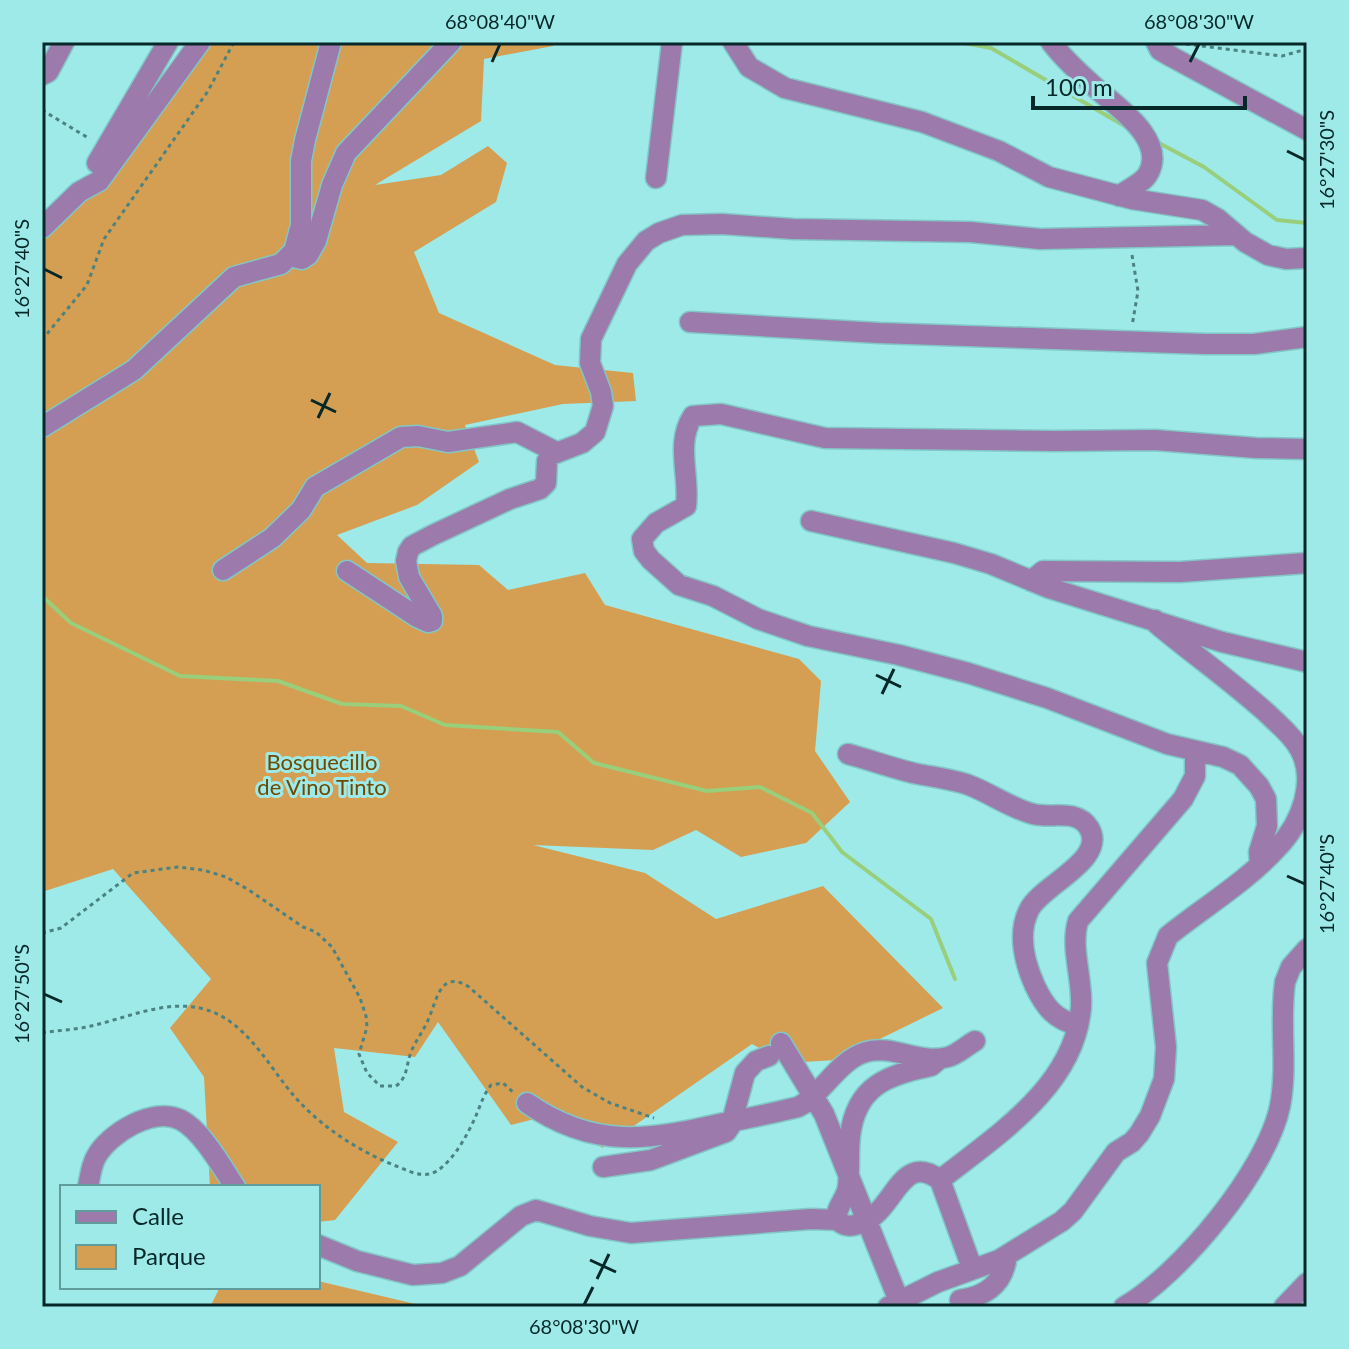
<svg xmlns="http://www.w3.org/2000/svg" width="1349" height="1349" viewBox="0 0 1349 1349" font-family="Lato,sans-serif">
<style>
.green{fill:#d49f52}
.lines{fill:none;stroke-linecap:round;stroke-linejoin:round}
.stream{stroke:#99ce7b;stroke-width:4}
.minor-casing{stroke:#82c7c6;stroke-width:23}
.path{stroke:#4c8281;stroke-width:3;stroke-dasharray:4 4;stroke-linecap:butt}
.minor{stroke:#9c7aac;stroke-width:20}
.ticks{fill:none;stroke:#062828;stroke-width:3}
.labels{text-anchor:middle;stroke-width:6;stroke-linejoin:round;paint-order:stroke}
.park-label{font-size:22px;fill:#6f4900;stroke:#9deae9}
.neatline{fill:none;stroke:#062828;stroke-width:3}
.ticks-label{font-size:20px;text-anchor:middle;fill:#062828}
</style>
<rect width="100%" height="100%" fill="#9deae9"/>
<path class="green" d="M200,42H555L553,46L484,59L481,121L375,185L441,175L488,146L507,163L496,202L414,252L439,313L555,365L633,373L636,401L563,404L465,425L479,462L417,505L337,535L367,563L479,565L508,590L585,573L605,605L799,659L821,681L815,751L850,802L806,843L741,857L696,830L653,850L533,845L645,873L716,919L823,886L943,1008L837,1060L786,1063L752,1044L602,1148L562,1112L511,1125L438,1022L415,1057L334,1048L344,1112L398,1142L335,1220L318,1222V1187H210L204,1077L170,1028L211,979L113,869L42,892V237Z
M318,1281L428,1307H210L220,1287H318Z"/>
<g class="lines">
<path class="stream" d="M959,42L991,48L1128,128
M1157,142L1204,167L1277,220L1307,223
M42,596L71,623L180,676L278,681L342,704L401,706L445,725L558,732L594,763L707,791L760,787L812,813L842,852L931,919L955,979"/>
<defs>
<path id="minor" d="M733,42L749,67L785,88L922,122L999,151L1049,177L1132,199L1202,210L1218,219L1245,242L1268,255L1286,259L1307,258
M1051,42C1064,60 1082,75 1098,90C1119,108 1167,141 1148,174C1143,183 1128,189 1119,196
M1156,42L1160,50L1172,57L1307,130
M42,75L48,72L64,42
M97,163L168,42
M656,178L672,42
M42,228L79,192L99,181L200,42
M290,256L302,259L308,255L316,241L332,185L346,153L451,42
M690,322L879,333L1205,344H1254L1307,337
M42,427L134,370L234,277L281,264L294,251L301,225V161L305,140L331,42
M811,521L954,553L991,564L1049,588L1222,642L1307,662
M223,570L272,538L301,510L315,487L401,437L418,436L448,442L517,432L556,452
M347,571L417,617L428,622L432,621V616L409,577L406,561L408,552L412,546L433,535L510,499L540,489L546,483L547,461L551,455L582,443L595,432L603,406L601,392L590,363L591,339L627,264L646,241L659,233L682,225L722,224L793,229L970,232L1040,239L1235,235
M1031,581L1043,571L1180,572L1307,563
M848,754C871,760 894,769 918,774C934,777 950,779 966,784C989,792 1010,808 1033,814C1051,819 1077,808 1089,828C1108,860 1041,885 1029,910C1017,934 1025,964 1035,986C1045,1007 1055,1020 1078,1025
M1260,865L1259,852L1267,826L1266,799L1259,786L1240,765L1223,757L1167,744L1047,698L968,673L899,655L808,636L758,619L713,596L679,585L651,560L644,551L642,539L656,523L686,506C690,476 675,443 693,416L721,414L825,438L1055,441L1155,440L1256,448L1307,449
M781,1043L824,1114L899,1301
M527,1103C594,1150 649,1140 724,1123C749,1118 773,1113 798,1107C823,1094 838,1060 866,1052C893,1044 920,1065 948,1057C958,1054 966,1046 975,1041
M603,1167L651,1160L726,1132L731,1125L745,1073L756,1061L769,1056
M940,1180C997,1135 1075,1086 1081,1007C1083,979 1070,948 1078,921L1183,799L1195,776V751
M88,1187C90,1177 91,1166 96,1157C109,1133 154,1106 181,1120C202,1131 222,1167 235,1187
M837,1220C835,1206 847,1199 848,1186C850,1169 848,1152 850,1136C856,1086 887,1075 931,1066L937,1061
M318,1245L357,1261L413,1275L442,1273L460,1266L521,1216L536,1210L590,1226L631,1233L811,1219L837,1220C845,1227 851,1227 861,1223C895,1212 900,1150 940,1180L972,1268
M960,1300C987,1296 1004,1283 1007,1255
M888,1307L938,1282L999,1260L1062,1221L1073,1211L1116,1152L1132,1142L1139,1134L1150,1116L1164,1079L1166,1047L1157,963L1168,936C1204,907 1246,882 1277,848C1301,824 1318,780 1299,748C1292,735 1280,726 1270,716C1234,683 1194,655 1157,624L1155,620
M1124,1307C1181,1274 1267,1170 1280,1106C1288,1065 1279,1023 1285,982L1291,967L1307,949
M1284,1307L1307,1283"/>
</defs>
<use href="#minor" class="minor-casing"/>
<path class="path" d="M1186,44L1282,56L1307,49
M42,110L90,139
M1132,255L1138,291L1132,326
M42,340L87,285L104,239L208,91L234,42
M42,933L61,928L133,873L178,867L203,870L226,877L249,890L303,927L316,932L332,947L360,998L366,1016L367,1027L359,1054L367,1073L380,1086H396C408,1077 406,1065 411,1052C416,1040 424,1030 429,1018C437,999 441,969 469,987L582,1087L610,1103L654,1118
M42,1033C58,1030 75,1030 91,1026C127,1018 166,999 204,1009C247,1021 268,1066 295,1097C323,1129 362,1153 401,1168C415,1174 428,1179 441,1168C456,1156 467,1135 475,1118C480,1107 483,1095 491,1085L503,1083L514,1093"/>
<use href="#minor" class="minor"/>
</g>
<path class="ticks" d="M492,62L500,44M1190,62L1199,44M1287,151L1305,160M44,269L62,278M311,400L336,412M318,418L330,393M876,675L901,687M882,694L894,669M1287,876L1305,884M44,994L62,1002M590,1260L616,1272M597,1279L609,1254M584,1305L593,1287"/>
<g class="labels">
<g class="park-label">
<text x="322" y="770">Bosquecillo<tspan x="322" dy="25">de Vino Tinto</tspan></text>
</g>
</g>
<rect width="1349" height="1349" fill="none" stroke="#9deae9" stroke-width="88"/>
<rect x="60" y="1185" width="260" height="104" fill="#9deae9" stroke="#619c9c" stroke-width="2"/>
<rect x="76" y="1211" width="40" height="12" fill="#9c7aac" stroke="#619c9c" stroke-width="2"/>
<text x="132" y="1225" font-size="24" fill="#062828">Calle</text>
<rect x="76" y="1245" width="40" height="24" fill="#d49f52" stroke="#619c9c" stroke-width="2"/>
<text x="132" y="1265" font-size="24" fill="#062828">Parque</text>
<path d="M1033 96v12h212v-12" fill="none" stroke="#062828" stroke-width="4"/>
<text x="1045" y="96" font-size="24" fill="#062828" stroke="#9deae9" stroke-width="6" paint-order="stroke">100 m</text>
<rect x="44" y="44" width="1261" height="1261" class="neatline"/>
<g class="ticks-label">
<text x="500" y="29">68°08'40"W</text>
<text x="1199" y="29">68°08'30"W</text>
<text transform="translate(1327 160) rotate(-90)" y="7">16°27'30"S</text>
<text transform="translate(22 269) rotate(-90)" y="7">16°27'40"S</text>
<text transform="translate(1327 884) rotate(-90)" y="7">16°27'40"S</text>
<text transform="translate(22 994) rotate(-90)" y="7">16°27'50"S</text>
<text x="584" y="1334">68°08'30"W</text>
</g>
</svg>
